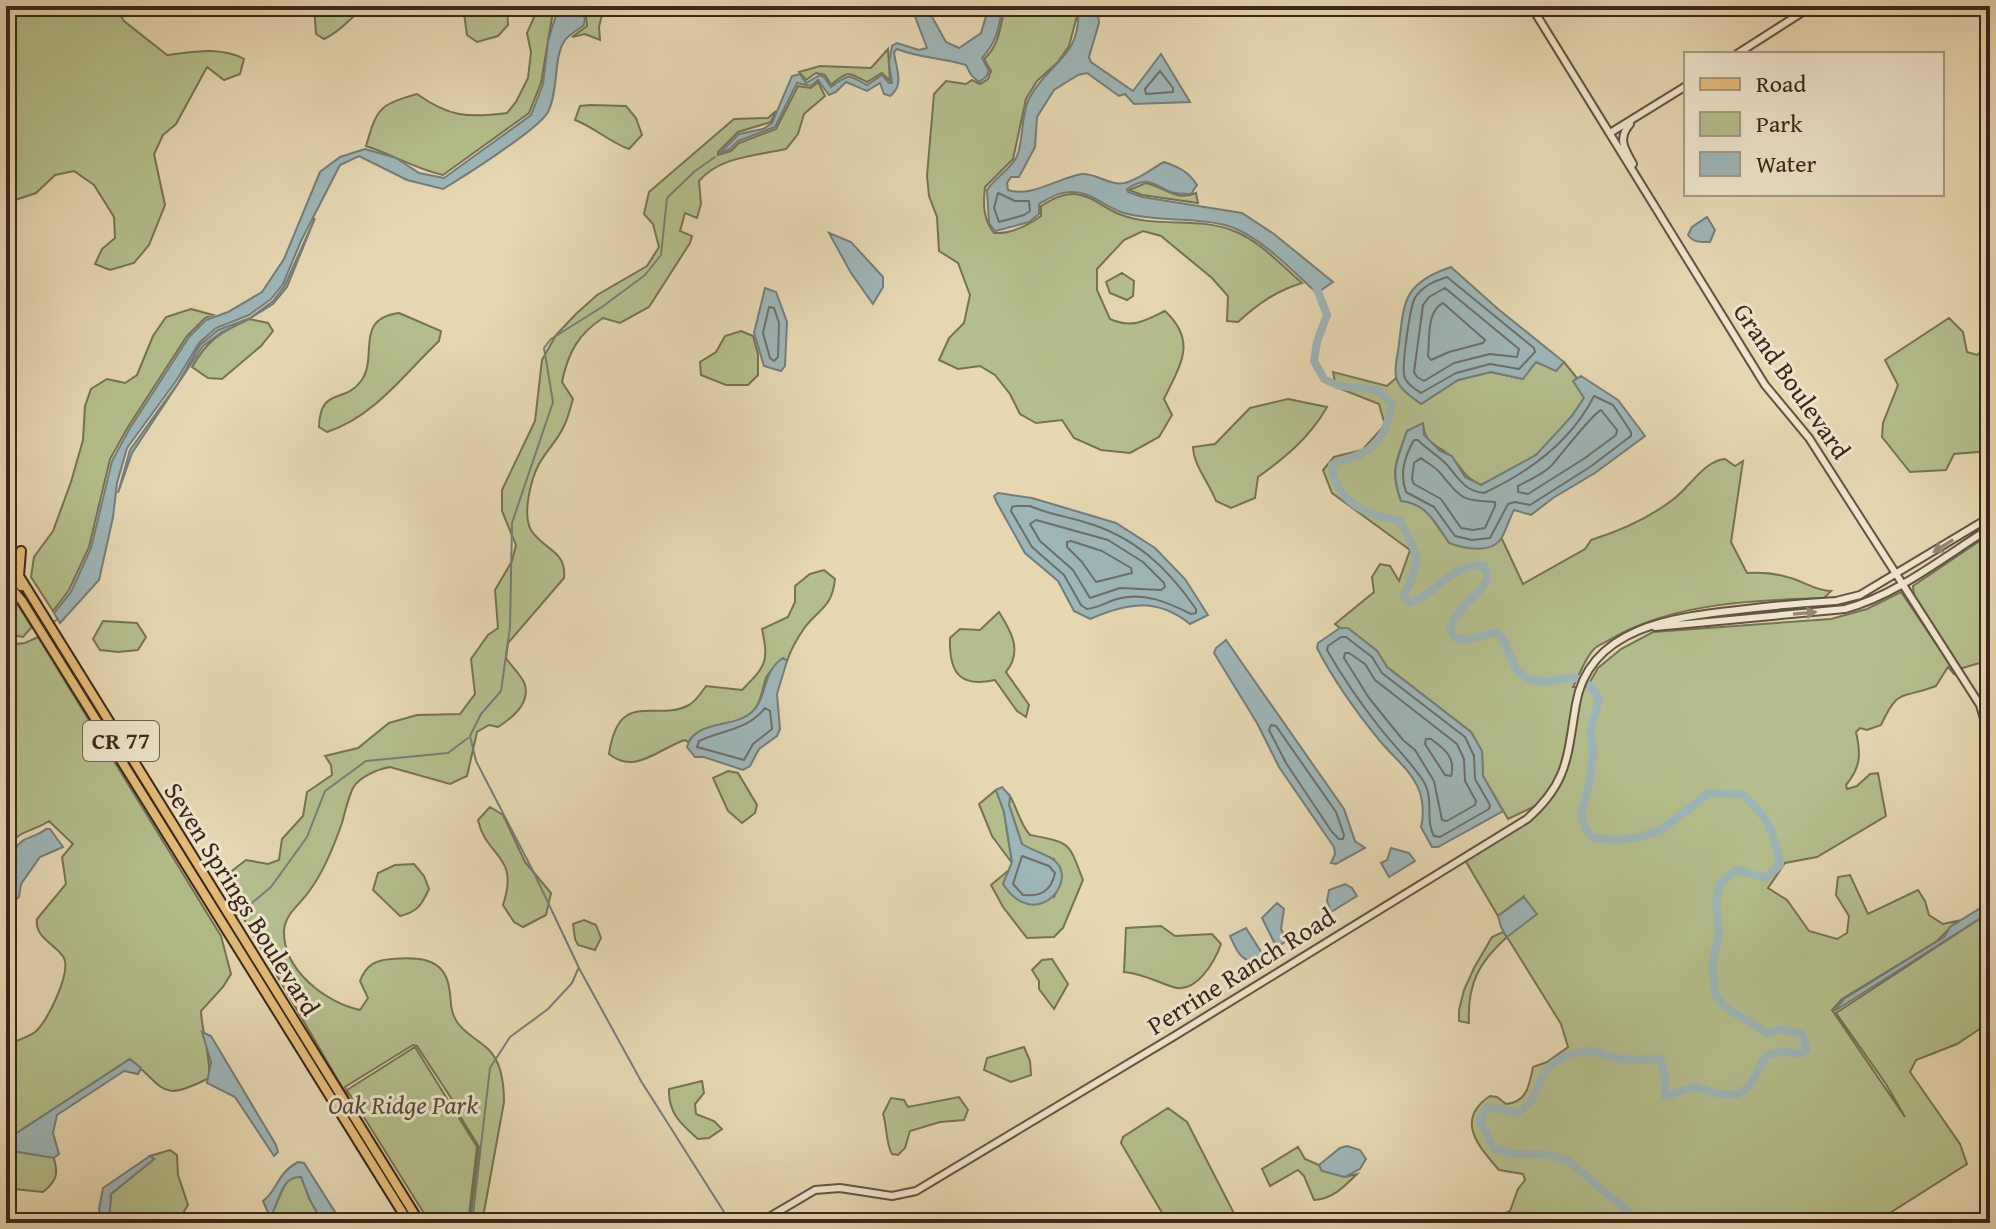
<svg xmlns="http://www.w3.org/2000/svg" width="1996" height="1229" viewBox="0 0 1996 1229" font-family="'Gentium Book Plus',serif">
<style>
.green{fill:#b4be8c;stroke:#767254;stroke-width:2}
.water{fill:#9db6b8;stroke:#757d7a;stroke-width:2}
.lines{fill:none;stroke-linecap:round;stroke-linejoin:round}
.shore{stroke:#6b6e6a;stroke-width:2}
.stream{stroke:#757d7a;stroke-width:2}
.river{stroke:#9db6b8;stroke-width:8}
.minor-casing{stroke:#645341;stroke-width:10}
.major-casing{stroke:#39271c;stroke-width:12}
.minor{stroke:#efe5cc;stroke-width:6}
.major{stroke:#e3bc78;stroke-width:8}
.oneway{fill:#948674}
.labels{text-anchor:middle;stroke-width:6;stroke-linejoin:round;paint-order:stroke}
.shield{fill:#efe5cc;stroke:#706051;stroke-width:2}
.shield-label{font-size:24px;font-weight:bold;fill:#39271c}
.street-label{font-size:26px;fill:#39271c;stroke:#efe5cc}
.park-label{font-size:26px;font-style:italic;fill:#584d38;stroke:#efe5cc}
</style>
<rect width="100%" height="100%" fill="#e6d7b1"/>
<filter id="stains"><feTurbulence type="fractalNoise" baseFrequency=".0025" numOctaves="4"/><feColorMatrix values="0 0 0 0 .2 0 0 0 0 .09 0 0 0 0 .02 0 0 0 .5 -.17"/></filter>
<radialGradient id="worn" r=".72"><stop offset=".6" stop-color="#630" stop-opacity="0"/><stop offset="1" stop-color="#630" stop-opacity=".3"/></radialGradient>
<path class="green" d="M6,6H115L124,21L167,55C191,52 221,46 244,59L240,74L224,80L207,67L176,124L163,135L154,154L165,205L149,245L134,263L110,270L95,264L102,249L115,238L114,217L94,185L74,171L55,175L36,193L6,203Z
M314,6H367C351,16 342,31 324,39L316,34Z
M467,6H507L508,25L498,36L477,42L467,35L464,13Z
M539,6H554L541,83L529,113L443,175C416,169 393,155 366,146C377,108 379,105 417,94C449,117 468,118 507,113L516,102L528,78L531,52L527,33Z
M577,6H604L599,27L600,40L585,34L572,37L587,26L586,16Z
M1005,6H1076L1077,16L1069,46L1058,62L1037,81L1026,99L1013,159L985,187C983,204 983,219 994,233C1011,234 1027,226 1041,216V206C1051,200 1062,193 1075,194C1091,195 1105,209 1119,214C1156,229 1198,216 1234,231C1260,241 1281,265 1302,283C1276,291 1259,303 1238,322L1227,321L1228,296L1212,278L1161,236L1143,231L1124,240L1097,269V290L1110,319C1133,329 1144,321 1165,311C1198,342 1180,365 1164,399L1172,415L1159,437L1130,453L1101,450L1074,438L1062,420L1036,423L1020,414L1010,394L995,375L980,366L958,369L939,360L949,338L964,323L970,295L958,263L939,251L937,217L929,196L927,176L934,94L946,81L966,84L972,80L980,84L988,79L991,71L984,59C1000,45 1000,26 1005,6Z
M888,49L890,81L882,73L867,82C848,72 848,70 831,85L825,75L816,73L806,80L799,72L820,66L871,68Z
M818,82L825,96L804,114L798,134L786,149C756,156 720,156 699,181L701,204L697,218L685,213L680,231L692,236L690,243L649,307L620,323L603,318C578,334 568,353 562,382L573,399C570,409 568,419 563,428C557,441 546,451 539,464C531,479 522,514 531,530C543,550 567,550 564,578L508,643L506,658C511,666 523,677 525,685C530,704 512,718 498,727L489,725L477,732L467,776L450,784L390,767C378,769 359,777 353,788C348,798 345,812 342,823C334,846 324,871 310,890C301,904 285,913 284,931C283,970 326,1003 360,1010L368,998L360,981C366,965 375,960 392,959C417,957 444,957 449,987C452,1002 449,1009 457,1022C465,1034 479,1040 489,1050C502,1063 504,1085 504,1102L482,1223H470L479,1147L455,1108V1104L417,1046L413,1045L345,1087L349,1099L223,883L228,874L246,860L268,864L279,860L282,839L303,816L307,792L332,775L331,765L325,756L358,748L389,723L417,715L460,714L475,694L471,659L488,635L498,628L495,590L512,561L516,545L502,511V490L535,421L542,360L556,335L576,314L597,295L647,266L659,247L653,224L644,214L649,192L734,119L768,118L776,111L771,122L738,132L718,152V155L731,151L739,143L776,129L798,86L811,88Z
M590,105L626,106L636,118L642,135L629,149C609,142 594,127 575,120L580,106Z
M1146,183C1164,187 1177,202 1196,193L1198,203L1142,195L1129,190Z
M1122,273L1134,281L1133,296L1127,300L1110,293L1106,282Z
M191,309L213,315L205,318L187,336L128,427L110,459L89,547L69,590L53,611L31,577L34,557L53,531L71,482L83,440L85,406L91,389L107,379L125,383L137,375L153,336L166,317Z
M399,313L441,331L439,341C405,373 374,417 327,432L319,427C320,386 345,404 361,381C379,357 353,319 399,313Z
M1949,318L1963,332L1967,352L1977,355L1990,345V451L1954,454L1946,470L1910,472L1882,437L1883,423L1898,385L1885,360Z
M249,319L268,323L273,331L261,346L222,379L208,378L192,367C208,339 221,332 249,319Z
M741,331L753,336L758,354V375L748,385H726L701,375L700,362L716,352L725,336Z
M1536,362L1556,370L1564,362L1577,378L1574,381L1584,398C1571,418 1553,443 1533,457C1517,468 1499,476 1481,485C1460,474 1466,472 1452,458C1440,445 1425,446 1423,424L1407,431C1397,461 1389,469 1401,501C1445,506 1429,546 1472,546C1485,546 1491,547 1502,539L1523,584L1585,549L1591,540C1620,531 1647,519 1671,501C1689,489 1703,461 1725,459L1735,466L1743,461L1731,542L1747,573C1761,572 1774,573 1787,577C1802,580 1815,591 1831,591L1824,598C1755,600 1670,603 1609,640C1605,643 1597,645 1594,649C1585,658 1579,676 1573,687H1578C1562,741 1575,773 1527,816L1533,807L1508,819L1483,776L1482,752L1471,732L1387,667L1377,651L1348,629L1340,628L1335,624L1374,592L1372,577L1380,564L1390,566L1399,581L1410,550L1332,493L1323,470L1334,457L1362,450L1385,425L1379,404L1336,387L1333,372L1387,386L1396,378L1403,389L1421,404L1458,380L1491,372L1522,379Z
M1288,399L1327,407C1310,437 1286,457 1258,477L1255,498L1231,508L1216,501C1209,482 1194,467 1193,447L1215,444L1250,408Z
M1990,534V660L1959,669C1946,650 1913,608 1913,586Z
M824,570L835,579C832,607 821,607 805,627C798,637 791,649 787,661L783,658C777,664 770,670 766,678C762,689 761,705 751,713C733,729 703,720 688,742L685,740C658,749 635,775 609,754C619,687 656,723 689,705C696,701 701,693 706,686L742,690C766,666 769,662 762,629L788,617L795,602V586L810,574Z
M1901,592L1955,672L1954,674L1948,667L1936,686C1901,700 1899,686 1881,725L1867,730L1860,728L1856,732C1861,754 1861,767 1846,785L1847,789L1857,786L1870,774L1878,773L1886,816L1817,857L1785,863L1768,888L1787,900L1809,931L1837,939L1847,933L1849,916L1836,895L1838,877L1850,875L1868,914L1918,890L1925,901L1929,915L1943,924L1957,921L1937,941L1842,999L1832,1010L1905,1117L1886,1084L1836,1013L1990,912V1022L1957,1044L1916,1060L1910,1072L1960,1144L1967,1164L1874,1223H1484L1510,1211L1518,1189L1525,1180L1523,1174L1499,1170C1479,1147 1454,1120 1490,1096L1497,1097L1506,1104C1527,1102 1529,1086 1533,1067L1547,1062L1568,1047L1561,1024L1507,937C1479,962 1467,984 1469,1023L1459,1021V1010L1464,990L1474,968L1492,937L1503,932L1506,936L1523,897L1498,916L1465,860C1502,837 1551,816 1566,772C1576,745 1574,715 1583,687H1587L1598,668L1621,649L1653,632L1831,619L1867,609Z
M6,596L14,599L32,627L23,637L6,634Z
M999,612C1011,631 1023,651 1006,672L1029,705L1026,717L1017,711L995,680C960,688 949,673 950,638L960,629L980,630Z
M103,621L137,623L146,637L138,650L118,652L100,650L93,639Z
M38,637L221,936L231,974L223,987L201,1011C202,1034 211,1055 209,1078C160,1103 166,1089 130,1059L6,1140V1045C15,1041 27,1038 35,1032C47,1023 71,973 64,958C56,944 34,938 37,919L66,884L62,857L73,844L49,821C28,835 13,828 6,858V645L25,643Z
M728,771L738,773L757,805L755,813L742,823L728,811L713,778Z
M996,790L1004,812L1012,863L992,836L979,804Z
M1010,796C1018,810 1020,824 1030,835C1071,843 1068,841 1083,880L1063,928L1054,937L1027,938L1003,907L991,885L1009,870L1003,884L1054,897L1057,890L1054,859L1038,854L1022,844L1009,805Z
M490,807L503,815L525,862L551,893L546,915L523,927L514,922L503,905C520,854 486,858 478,820Z
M414,864L424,876L429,889C422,904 418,912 400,916L373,890L378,873L395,865Z
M584,920L596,925L601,938L595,950L578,945L575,939L573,924Z
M1161,926L1175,936L1212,934L1221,944C1215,961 1196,995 1173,987C1155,981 1143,974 1124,972L1126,928Z
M1052,959L1068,984L1054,1009L1039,989V981L1032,970L1042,960Z
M415,1047L477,1147L468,1223H430L347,1090Z
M1024,1047L1030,1061L1031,1075L1011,1082L984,1070L987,1058Z
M702,1081L704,1093L695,1104L696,1114L714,1121L722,1129L709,1138L698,1139C681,1124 668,1113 669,1089Z
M959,1097L968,1110L964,1120L940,1122L910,1131L905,1148L898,1155L892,1154C886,1145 887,1126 883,1114L891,1098L904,1100L908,1107Z
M1168,1108L1187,1122L1239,1223H1168L1121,1143L1123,1137Z
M6,1147L12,1151L53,1156C59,1173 57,1181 43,1192L14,1189L6,1191Z
M1298,1147L1305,1159L1319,1165L1322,1171L1345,1177L1357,1174C1345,1186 1333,1199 1314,1200L1304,1176L1298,1170L1270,1186L1262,1169Z
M170,1150L177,1155L178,1175L188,1205L177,1223H109L111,1194L154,1159L150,1156Z
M294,1177H301L310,1200L323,1223H272L270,1217L286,1182Z"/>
<path class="water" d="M567,6H574L585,18L584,25C578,30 570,34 565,40C553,57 559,90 548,112C539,129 463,177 443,189L407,180L359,156L340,165L301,241L283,284L271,299L249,315L216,328L199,343L176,381L127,448L117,483L113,517L99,580L60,623L54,613L71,592L91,548L112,461L130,428L189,337L206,320L228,312L262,292L284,259L320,172L340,157L365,149L396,158L419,173L444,178L531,115L543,84L548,41L556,15Z
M911,6H926L946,42L959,48L981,33L989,6H1003C998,29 998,40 982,58L989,71L986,77L979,82L971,75L966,65C943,58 919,58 897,49L894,52C896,69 905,85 890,96L884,94L880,83L867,91L846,82L836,92L829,95L818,80L811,86L797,83L775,127L738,141L730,149L719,154L739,134L763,129L772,123L792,76L800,74L806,83L820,75L824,77L831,87C850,73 847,74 867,85L882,75L889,83H892L889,62L892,46L897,43L919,50L927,48Z
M1078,6H1097L1099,23L1089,57L1091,62L1133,91L1161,54L1190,102L1134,104L1125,94L1119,96L1087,73L1078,75L1054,90L1037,117L1035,147L1019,177H1011L1007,183L1008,190C1032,198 1057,178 1082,174C1096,173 1109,186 1125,183C1140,179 1151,169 1164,162C1179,167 1189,172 1197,185L1191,194C1184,194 1177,194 1171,192C1151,183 1148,176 1127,189L1128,192L1142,197L1242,213L1274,234L1333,282L1317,293C1292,271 1265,241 1234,228C1202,216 1160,223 1124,213C1107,209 1092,192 1073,192C1060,191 1050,198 1039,204V214L1029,222L995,231L989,223L987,190C995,178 1010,169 1016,158C1024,144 1020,115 1030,97C1050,60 1082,58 1078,6Z
M1707,217L1715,230L1710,242C1701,242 1694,243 1688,235L1692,227Z
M315,218L287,287L273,304L249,319L222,332L203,346L132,453L118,493L130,450L178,383L200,345L218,330L250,318L273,301L285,285Z
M829,233L851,242L883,277V287L873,304L851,273Z
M1451,267L1498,309L1564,362L1556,371L1536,362L1523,379L1491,372L1458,380L1421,404C1412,397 1397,388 1396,376C1394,367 1398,354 1399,344C1404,300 1404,283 1451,267Z
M765,288L776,292L787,322L785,366L781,371L764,366L754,333Z
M1581,376L1618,400L1645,436L1595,473L1553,498L1531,515L1514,510C1509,519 1505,534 1500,540C1490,554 1462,548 1449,543C1436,523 1426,503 1401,501C1390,469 1397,461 1407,431L1423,423L1424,435L1440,451L1452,456L1465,477L1481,485L1536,455L1572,416L1584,398L1573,381Z
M998,493L1032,498L1116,523L1155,548L1185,579L1208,615L1190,624C1156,597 1126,603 1090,619L1074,611L1058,581L1025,553L997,503L994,496Z
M1340,628H1348L1377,651L1387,667L1471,732L1482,751L1483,776L1503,811L1438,847H1432L1421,827C1424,816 1423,800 1419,790C1411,770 1393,757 1380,741C1357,713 1334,681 1317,648L1318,643Z
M1226,640L1344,809L1355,841L1365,848L1336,864L1331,863L1335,854L1334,847L1279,767L1257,723L1214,653L1216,648Z
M783,658L787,661L777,694L780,729L777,736L759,749L750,766L743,770L704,757H695L687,747C695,719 733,729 752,712C768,697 762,671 783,658Z
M1002,787L1010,796L1009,805L1022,844C1031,850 1049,855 1055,861C1079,882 1035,933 1003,884L1012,862L1004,812L996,790Z
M46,829H50L63,847L40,857L21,884L19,897L6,907V903C25,887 4,868 15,849C22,836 36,838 46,829Z
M1391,848L1409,853L1415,861L1389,877L1381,863L1387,860Z
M1345,884L1352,888L1357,896L1331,912L1327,901L1329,890Z
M1524,897L1537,914L1507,937L1501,927L1498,916Z
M1990,902V912L1833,1012L1844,999L1944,937L1950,927Z
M1277,903L1284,909L1281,929L1285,936V942L1280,945L1274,942L1262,918Z
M1246,928L1263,955L1258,962C1241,963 1236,949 1230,936Z
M202,1032L211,1036L276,1145L278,1152L274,1156L235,1097L207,1083L211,1062Z
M130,1059L141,1068L138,1074L124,1071L57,1115L53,1133L59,1154L54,1158L12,1151L6,1147V1140Z
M1347,1146L1360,1150L1366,1159L1360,1169L1345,1177L1322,1171L1319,1165L1340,1148Z
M150,1156L154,1159L111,1194L109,1223H102L99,1209L103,1188Z
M298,1162L304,1163L342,1223H323L310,1200L301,1177C280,1176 280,1203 270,1217L263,1201C278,1190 276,1174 298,1162Z"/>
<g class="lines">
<path class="shore" d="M1160,71L1173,88V92L1146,94L1145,89Z
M998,193L1015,201H1029L1030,211L1024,215L999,222L994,208Z
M1447,277L1534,348L1535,352L1519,369L1490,364L1456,373L1421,393C1415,389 1405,383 1404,375C1402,364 1410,306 1415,298C1422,286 1435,281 1447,277Z
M1445,288L1519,349L1517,357L1490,354L1454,363L1424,381L1417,377L1414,372L1423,305L1429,297Z
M1443,303L1485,340L1483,343L1449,352L1431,360L1428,356C1430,339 1426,312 1443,303Z
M769,307L774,308L779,323L778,357L774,361L770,358L763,333Z
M1594,396L1613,405L1631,432V436L1590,467L1530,505L1515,502L1508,504L1490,538L1472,540L1455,536L1434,507L1406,492C1399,473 1405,456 1414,440H1418C1426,449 1442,458 1448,466C1459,479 1465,491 1484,493C1529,472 1571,442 1594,396Z
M1601,410L1617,430L1616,435L1585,458L1528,494L1518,492V486C1529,480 1542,475 1551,466C1562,454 1591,415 1601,410Z
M1421,458C1427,463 1436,467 1441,474C1463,500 1461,500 1495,502V506L1485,528L1473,530L1461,528L1441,499L1414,484L1412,479L1414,463Z
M1016,506H1030C1047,514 1066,516 1084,522C1134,536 1167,567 1196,609V613L1191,614C1169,603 1143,591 1117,599C1107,602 1098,608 1087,609L1081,605L1064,575L1032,547L1011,511L1012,507Z
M1036,520L1108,540L1143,562L1164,583L1165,587L1161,590L1120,588L1090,598L1073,570L1040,541L1030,524Z
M1071,541L1102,551L1131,568L1132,573L1096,582L1082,562L1067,547V542Z
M1341,637H1346L1372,657L1382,673L1465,737L1474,756L1475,779L1490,805L1489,809L1440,837L1434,836C1425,821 1434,799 1424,782C1411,762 1395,747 1380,728C1361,704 1343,678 1327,650L1328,646Z
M1345,653H1349L1365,664L1375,680L1457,744L1464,759L1465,781L1476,801L1475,805L1447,821L1442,820L1434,781L1415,750L1403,740L1369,698L1344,658Z
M765,708L770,711L772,729L753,744L744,760L697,747L699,741C724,729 746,731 765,708Z
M1271,725L1276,726L1336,812L1344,835L1343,839H1339L1332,832L1286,763L1269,730Z
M1426,739H1431C1445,749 1456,758 1451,776L1445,775L1425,744Z
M1022,856L1049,866L1055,873C1051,891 1041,897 1023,895L1013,884Z"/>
<path class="stream" d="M715,157L695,171L667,198L661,255L645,275L602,307L551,339L544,348L553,402L512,523L510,627L501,691L481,714L470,736L476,761L533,871L580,970L641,1081L731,1223
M50,624L58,619
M234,918L271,887L307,837L325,791L366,761L448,753L468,738
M472,1223L490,1068L510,1037L548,1009L572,983L578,969"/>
<path class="river" d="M1315,284L1327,315L1317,342L1314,361L1324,379L1339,386L1378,390L1392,404C1388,424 1382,444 1362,453C1352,459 1341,458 1332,465C1335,502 1367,516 1399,520C1418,550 1423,565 1403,595L1409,603C1439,593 1450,563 1484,566L1488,576C1480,599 1457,603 1450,630L1455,638L1466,640L1497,632C1511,644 1510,671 1527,678C1556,691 1579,659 1599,699L1591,728L1593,753L1590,781L1581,814L1585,828L1593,838L1614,840L1637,838L1661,830L1709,793L1742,794C1768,817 1774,831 1780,865L1766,878L1737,870L1720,883L1716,902L1719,934L1712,967L1716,996L1725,1007L1767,1033L1780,1029L1802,1034L1807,1049L1800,1054L1782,1051L1766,1056L1750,1085L1738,1095L1719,1094L1696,1087L1665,1096V1078L1660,1059C1645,1059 1628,1061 1615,1058C1608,1057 1603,1053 1596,1052C1581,1048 1554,1058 1545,1072C1534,1090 1537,1101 1517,1113L1488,1106L1480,1121L1494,1148L1511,1154L1548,1155L1567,1160L1642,1223"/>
<defs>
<path id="minor" d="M1531,6L1765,385L1809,438L1980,705L1990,740
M1737,54L1812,6
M1630,124C1617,139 1625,149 1633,164
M1610,133L1686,86
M1655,627L1845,609C1897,595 1945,556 1990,528
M759,1223L815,1190L840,1188L892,1196L916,1191L1176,1035L1527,819C1569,782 1567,756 1576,704C1589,627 1674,617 1738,610C1770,606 1803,603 1836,601L1860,595L1990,517"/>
<path id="major" d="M6,555L420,1223
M6,572L21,586
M19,576L21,551
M6,582L22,601L409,1223"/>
</defs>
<use href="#minor" class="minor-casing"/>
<use href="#major" class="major-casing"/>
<use href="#minor" class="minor"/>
<use href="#major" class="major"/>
</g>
<defs><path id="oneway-solid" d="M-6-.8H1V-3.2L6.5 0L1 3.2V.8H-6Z" transform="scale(2)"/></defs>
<g class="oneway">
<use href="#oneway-solid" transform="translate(1943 546) rotate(148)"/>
<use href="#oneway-solid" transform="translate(1805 613) rotate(-5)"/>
</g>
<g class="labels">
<rect class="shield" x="83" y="721" width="76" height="40" rx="6"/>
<g class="shield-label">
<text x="121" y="749">CR 77</text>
</g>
<g class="street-label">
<text transform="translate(1792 381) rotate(55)" y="9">Grand Boulevard</text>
<text transform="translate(242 899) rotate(58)" y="9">Seven Springs Boulevard</text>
<text transform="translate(1241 971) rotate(-32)" y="9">Perrine Ranch Road</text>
</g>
<g class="park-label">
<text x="403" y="1114">Oak Ridge Park</text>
</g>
</g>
<rect width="1996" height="1229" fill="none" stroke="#e6d7b1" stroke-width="32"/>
<rect x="8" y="8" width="1980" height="1213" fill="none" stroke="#39271c" stroke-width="4"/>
<rect x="16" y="16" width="1964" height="1197" fill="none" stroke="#39271c" stroke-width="2"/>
<rect x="1684" y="52" width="260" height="144" fill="#efe5cc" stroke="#a69986" stroke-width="2"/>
<rect x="1700" y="78" width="40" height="12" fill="#e3bc78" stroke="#a69986" stroke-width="2"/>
<text x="1756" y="92" font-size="24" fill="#39271c">Road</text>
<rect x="1700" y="112" width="40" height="24" fill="#b4be8c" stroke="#a69986" stroke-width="2"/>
<text x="1756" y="132" font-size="24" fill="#39271c">Park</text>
<rect x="1700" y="152" width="40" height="24" fill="#9db6b8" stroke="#a69986" stroke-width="2"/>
<text x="1756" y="172" font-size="24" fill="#39271c">Water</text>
<rect width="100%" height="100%" filter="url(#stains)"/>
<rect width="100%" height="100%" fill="url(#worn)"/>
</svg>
